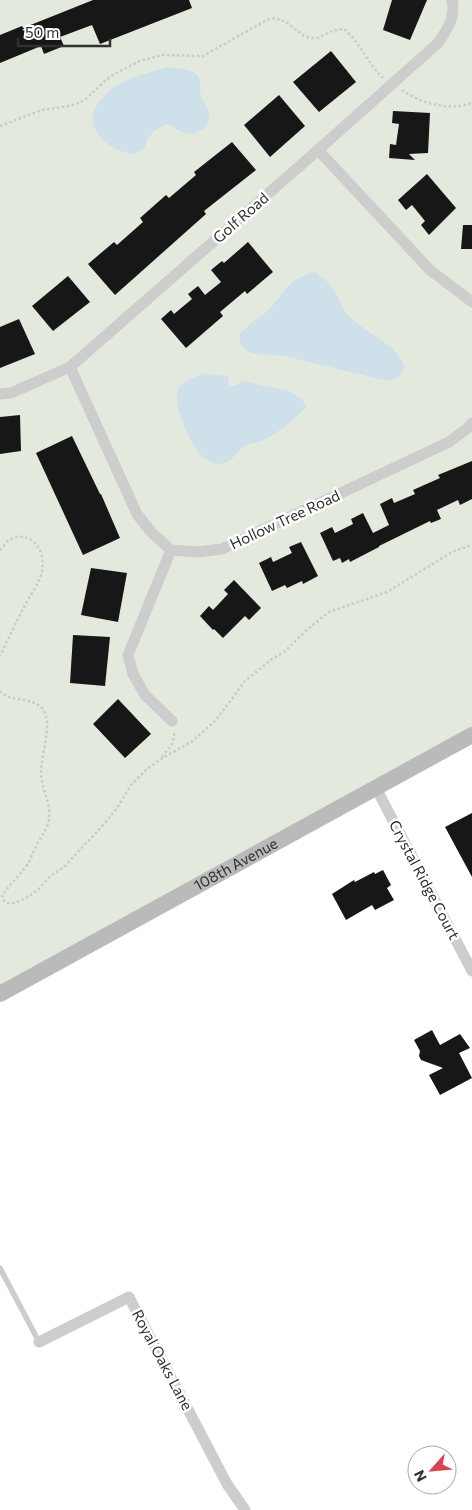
<svg xmlns="http://www.w3.org/2000/svg" width="472" height="1510" viewBox="0 0 472 1510" font-family="Commissioner,sans-serif">
<style>
.green{fill:#e4e9dd}
.water{fill:#cee0ea}
.building{fill:#171717}
.lines{fill:none;stroke-linecap:round;stroke-linejoin:round}
.path{stroke:#cacaca;stroke-width:2.5;stroke-dasharray:2.5 2.5;stroke-linecap:butt}
.lane{stroke:#cdcdcd;stroke-width:5.5}
.street{stroke:#cdcdcd;stroke-width:11}
.secondary{stroke:#bababa;stroke-width:16}
.labels{text-anchor:middle;stroke-width:5;stroke-linejoin:round;paint-order:stroke}
.street-label{font-size:15px;fill:#303030;stroke:#fff}
</style>
<rect width="100%" height="100%" fill="#fff"/>
<path class="green" d="M0,0H472V735L0,994Z"/>
<path class="water" d="M166,67C175,68 188,68 196,74C203,80 199,88 201,96C203,102 208,107 209,114C210,127 197,136 185,133C179,132 174,127 168,124L165,125C160,128 153,131 150,136C144,143 148,149 136,153C129,155 124,152 118,150C86,135 85,109 113,88C129,77 148,73 166,67Z
M315,272C327,279 334,289 340,301C342,306 344,311 348,315C366,334 394,341 405,367C401,376 396,380 387,381L285,356C268,353 236,360 240,333C244,330 247,327 251,323C255,320 261,317 264,314C285,296 283,280 315,272Z
M203,374L226,376L228,377L229,384L231,386L237,385L242,381L289,391L302,399L306,406C299,417 273,437 261,441C256,443 251,443 247,445C237,449 233,464 219,464C214,464 206,460 202,456C191,445 172,406 178,390C181,381 195,377 203,374Z"/>
<path class="building" d="M93,0H189L192,8L100,44L92,25L60,37L64,46L44,54L41,46L0,63V35L22,26L23,28Z
M392,0H427L410,40L383,30Z
M331,51L356,82L319,112L293,82Z
M279,95L305,126L270,157L244,125Z
M393,111L430,113L428,153L409,154L415,160L389,158L390,144L396,145L399,124L392,123Z
M232,142L256,170L204,211L206,214L115,295L88,264L114,242L117,245L143,222L140,218L166,195L169,198L196,175L194,172Z
M427,174L456,208L429,235L421,225L425,221L412,205L406,210L398,200Z
M463,225H472V249H461Z
M248,242L273,272L247,294L245,291L220,312L223,316L186,348L161,319L171,310L174,314L192,299L188,294L198,286L205,295L221,282L211,270L222,261L224,263Z
M68,276L90,302L53,331L32,306Z
M19,319L35,354L0,368V327Z
M20,415L21,451L0,454V417Z
M72,436L100,494H101L120,538L83,555L36,453Z
M472,461V499L460,505L458,500L437,510L441,519L431,523L430,521L379,546V547L350,562L349,559L342,563L340,558L333,561L320,533L332,527L335,533L353,524L351,519L363,513L373,533L389,525L380,504L392,498L394,503L415,494L413,490L440,478L438,475Z
M301,542L318,576L303,584L302,581L287,588L285,585L272,591L259,563L271,557L273,562L292,553L289,547Z
M91,568L127,573L118,622L81,615Z
M234,580L261,608L249,620L245,616L223,638L214,629L213,630L200,616L209,606L213,610L228,594L224,590Z
M73,635L110,637L105,686L70,683Z
M118,699L151,734L125,758L93,724Z
M472,813V877L445,827Z
M383,870L391,885L387,888L394,900L375,910L372,905L346,920L332,894L354,880L355,882L374,872L375,874Z
M432,1030L440,1045L460,1034L470,1048L459,1053L472,1078L440,1095L429,1075L443,1068L421,1060L419,1056L420,1051L414,1040Z"/>
<g class="lines">
<path class="path" d="M402,90C422,104 449,111 472,103
M0,126L42,110L69,106L79,103L87,98L106,80L118,72L140,61L162,55L203,56L267,20L275,18L286,22L304,36L311,38H318L332,31L344,29C360,42 368,64 383,78
M0,550C2,548 5,544 8,541C22,531 39,540 42,557C46,577 32,591 24,607C16,623 8,639 0,656
M0,691C10,703 31,696 42,708C54,722 41,754 41,772C41,790 53,805 48,824C45,832 40,838 37,845C33,851 31,859 27,865C19,876 10,885 2,895L3,900L7,903H15L26,898L38,890L49,877L64,867L105,823L117,808L131,785L146,770L161,759L191,742L204,731L216,720L245,681L272,659L284,652L309,628L329,612L387,592L452,552L472,545
M162,757L172,744L175,731"/>
<path class="lane" d="M0,1268L39,1342"/>
<path class="street" d="M318,150L430,270L472,302
M70,367L137,514L151,532L171,550L197,552L222,549L449,442L468,428L472,423
M0,394L11,393L70,367L318,150L438,43C447,30 456,17 452,0
M171,550L128,655L133,674L145,695L172,721
M376,788L472,971
M39,1342L129,1297L227,1484L245,1510"/>
<path class="secondary" id="s1" d="M0,994L472,735"/>
</g>
<g class="labels">
<g class="street-label">
<text transform="translate(241 218) rotate(-41)" y="5">Golf Road</text>
<text transform="translate(285 520) rotate(-25)" y="5">Hollow Tree Road</text>
<text dy="5" stroke="none"><textPath href="#s1" startOffset="269">108th Avenue</textPath></text>
<text transform="translate(424 880) rotate(62)" y="5">Crystal Ridge Court</text>
<text transform="translate(162 1360) rotate(62)" y="5">Royal Oaks Lane</text>
</g>
</g>
<g transform="translate(432 1470) rotate(243)"><circle r="24" fill="#ffffff" stroke="#acacac"/>
<path d="M0-4L9 19L0 12L-9 19Z" fill="#d74351"/>
<text y="-8" font-size="14" font-weight="bold" text-anchor="middle" fill="#303030">N</text>
</g>
<path d="M18 38v8h92v-8" fill="none" stroke="#303030" stroke-width="2.5"/>
<text x="25" y="38" font-size="15" fill="#303030" stroke="#ffffff" stroke-width="4" paint-order="stroke">50 m</text>
</svg>
